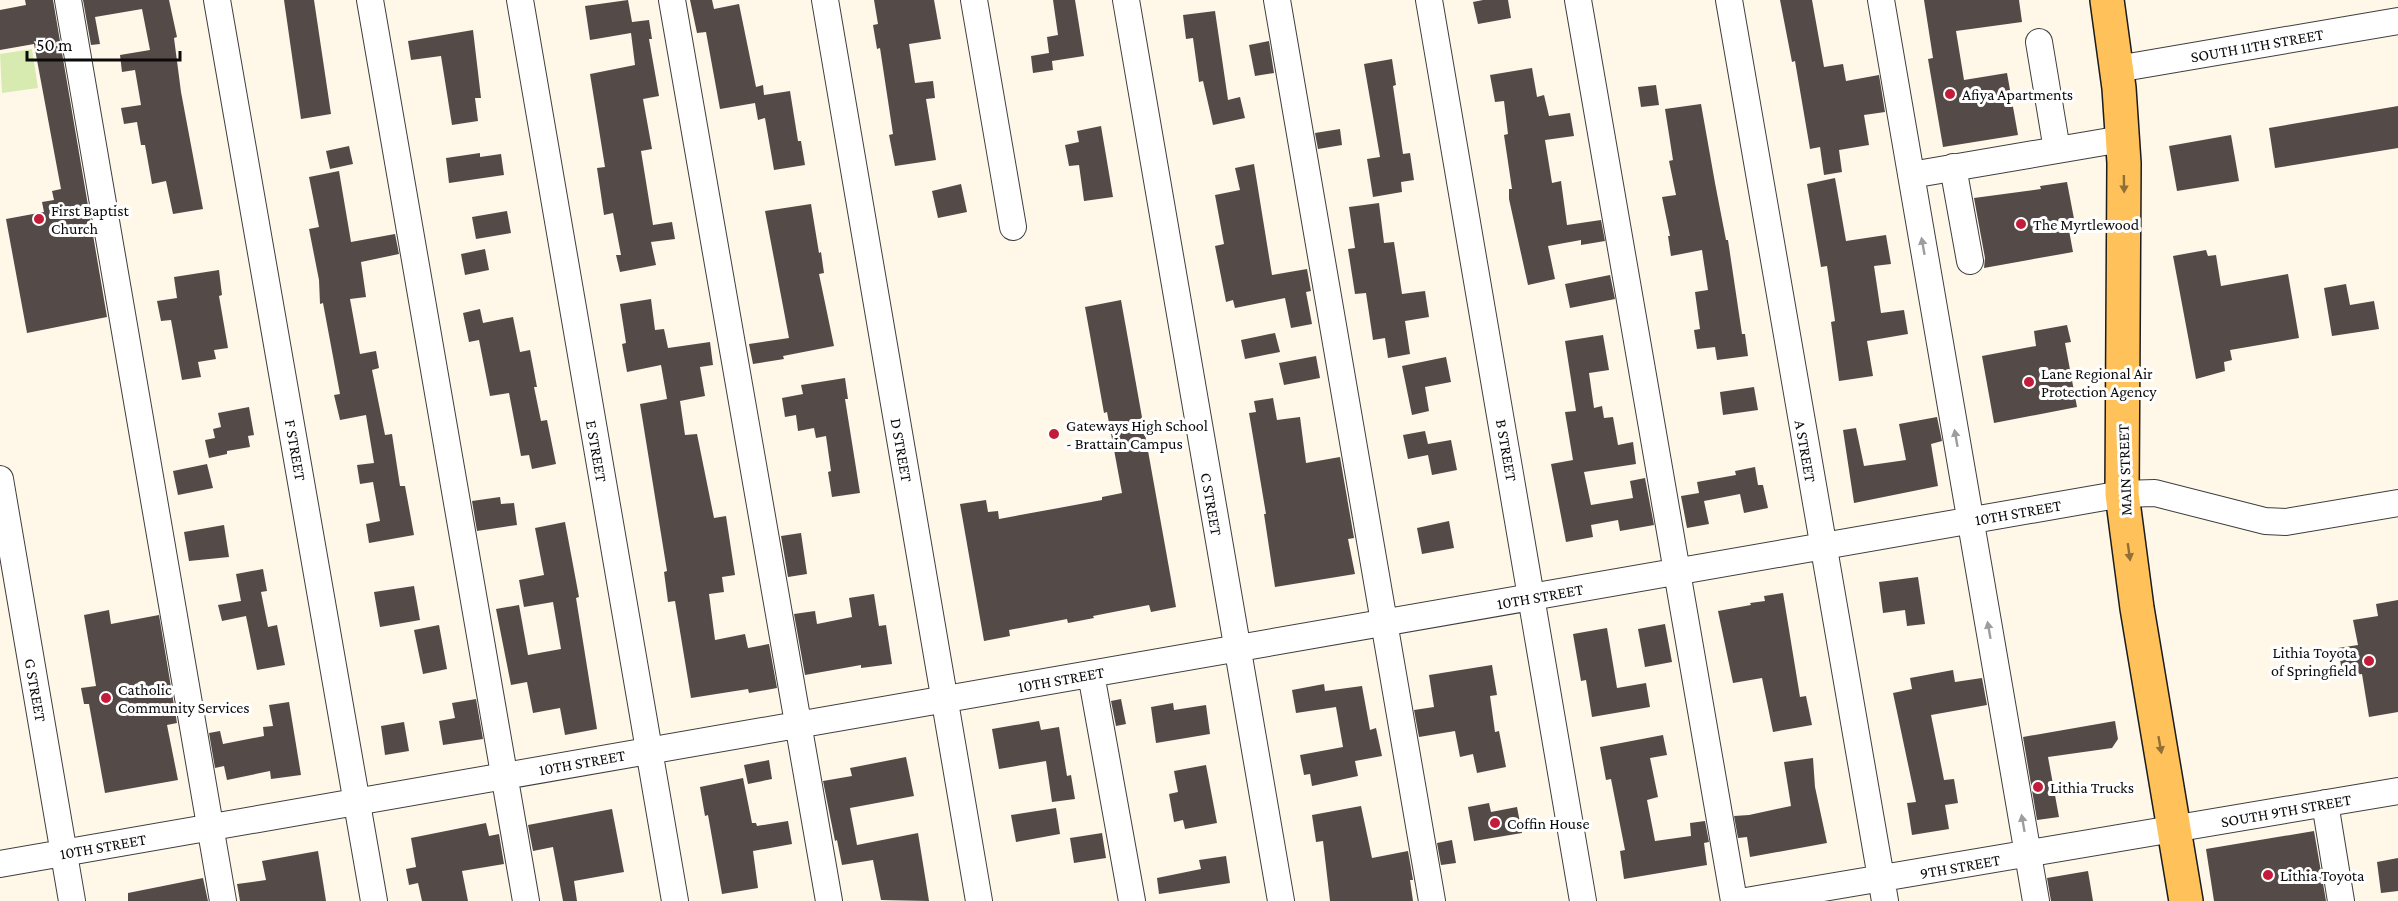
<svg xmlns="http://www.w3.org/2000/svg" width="2398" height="901" viewBox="0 0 2398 901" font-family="'Crimson Pro',serif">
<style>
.green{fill:#d7ebb1}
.building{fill:#544a47}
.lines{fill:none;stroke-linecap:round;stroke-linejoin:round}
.minor-casing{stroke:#3e3e3e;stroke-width:28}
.major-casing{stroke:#1c1c1c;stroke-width:36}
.minor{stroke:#fff;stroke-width:26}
.major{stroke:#ffc159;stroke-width:33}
.oneway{fill:#916f36}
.oneway2{fill:#9d9d9d}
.poi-dot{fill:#c21c3a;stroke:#fff;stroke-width:2}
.labels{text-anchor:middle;stroke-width:6;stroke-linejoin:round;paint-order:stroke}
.street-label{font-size:16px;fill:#0b0b0b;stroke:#fff}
.poi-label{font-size:16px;fill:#0b0b0b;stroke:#fff;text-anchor:start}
</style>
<rect width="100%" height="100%" fill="#fff8e9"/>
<path class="green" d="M32,49L38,88L2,93L0,54Z"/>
<path class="building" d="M25,0H53L107,317L27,333L6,219L44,212L42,202L54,200L52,191L61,189L34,44L0,50V10L26,5Z
M83,0H169L177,37L174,38L181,92L203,209L173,214L166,181L152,184L145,145H141L137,122L124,124L121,108L141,105L135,70L122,72L120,55L150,50L142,9L95,17L100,44L91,45Z
M284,0H314L331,114L301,119Z
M628,0L632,22L649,20L652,39H649L659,96L643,99L652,149L641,151L653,225L672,222L675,239L651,242L656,265L620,272L616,255H621L613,213L604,215L597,168L605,167L590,74L635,65L631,33L590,40L585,6Z
M690,0H712L714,9L739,4L756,87L763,85L764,95L790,91L798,141H801L805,165L774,170L765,118L758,120L755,103L720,109L706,32L697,33Z
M874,0H934L941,39L909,44L915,83L933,81L935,98L926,99L936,160L895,166L889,135L893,134L880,48L877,49L873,25L878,24Z
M1053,0H1075L1084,56L1052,61L1053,70L1033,73L1031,56L1049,53L1047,37L1058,35Z
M1483,0H1508L1511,18L1478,24L1473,2Z
M1780,0H1812L1824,67L1843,64L1846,81L1879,75L1885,112L1864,115L1869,145L1839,150L1842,172L1824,175L1820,147L1810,149L1795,61L1792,62Z
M1924,0H2019L2022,22L1956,31L1964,80L2007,73L2018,135L1943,147L1928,59L1933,58Z
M1215,11L1228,100L1240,97L1245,118L1213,125L1203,81L1199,82L1193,38L1186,39L1183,15Z
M473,30L481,98H475L478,121L452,125L441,56L411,60L408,41Z
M1269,41L1274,73L1255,76L1249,45Z
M1392,59L1396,85L1393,86L1403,154L1410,153L1414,180L1401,182L1402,192L1373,197L1367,159L1380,157L1364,64Z
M1532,68L1537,97L1544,95L1549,116L1570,113L1574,136L1545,140L1552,183L1561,181L1567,225L1601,220L1605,241L1581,245V240L1548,246L1555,279L1528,285L1509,199V189H1512L1504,135L1508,134L1504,101L1495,102L1490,75Z
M1656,85L1659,105L1641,107L1638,87Z
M1701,104L1715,183L1726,240H1728L1742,334H1745L1748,356L1717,360L1715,347L1697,349L1694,330L1700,329L1695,292L1708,290L1702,250L1671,256L1668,236H1670L1662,197L1676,195L1669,161L1673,160L1665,109Z
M2398,106V148L2275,168L2269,128Z
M1101,126L1113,197L1084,201L1079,165L1069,166L1065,145L1079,142L1077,131Z
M1340,129L1342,145L1318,149L1315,133Z
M2231,135L2239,181L2177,191L2169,146Z
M349,146L353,164L330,169L326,151Z
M480,153V157L501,154L504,175L449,183L446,158Z
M1254,164L1272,275L1307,269L1311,291L1306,292L1312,324L1291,328L1285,298L1235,308L1233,300L1226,302L1215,246L1224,244L1215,195L1240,190L1235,168Z
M339,171L351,242L395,234L399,254L361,262L366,297L350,299L360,354L376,351L379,368L372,370L385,435L392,434L400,486H405L414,535L369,543L366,524L380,521L373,482L360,484L357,465L374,463L366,415L340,420L334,395L340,394L323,303L320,304L319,280L309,229L319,227L309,177Z
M1835,178L1846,241L1886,235L1891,264L1874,266L1881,313L1904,310L1908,334L1867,341L1873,376L1839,381L1831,322L1835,321L1827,266L1821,267L1807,184Z
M2067,182L2075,224L2068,225L2073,252L1984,268L1985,258L1974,198L2041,189L2040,186Z
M961,184L967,212L938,218L932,191Z
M1379,203L1384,243L1394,242L1402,294L1425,291L1429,317L1405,321L1410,354L1388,358L1385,338L1373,340L1366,293L1355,294L1348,249L1355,248L1349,207Z
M811,204L819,253L821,252L824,273L819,274L834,346L783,356L784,359L753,364L749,344L789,338L765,211Z
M507,211L511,233L476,239L472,217Z
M485,249L489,270L465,275L461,254Z
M2206,250L2208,256L2216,255L2221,286L2288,274L2299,338L2230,350L2232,360L2224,362L2225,371L2196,379L2173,256Z
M219,270L222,295L219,296L228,348L214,350L216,359L198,362L201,377L182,380L171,320L161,321L157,301L177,298L174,277Z
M1610,275L1615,299L1570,308L1565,284Z
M2346,284L2350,305L2374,301L2379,329L2332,336L2324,288Z
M651,299L655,330L664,329L668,348L710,342L713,365L700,367L705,396L680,401L685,435L697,434L714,518L726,516L735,575L722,577L724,592L709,594L715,640L745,634L748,648L769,644L777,688L749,693L748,689L691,698L675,601L668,602L664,572L667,571L640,404L667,399L661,365L627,372L622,344L626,343L620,304Z
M1121,300L1176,607L1151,612L1149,605L1093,616L1094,618L1068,623L1067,619L1009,630L1010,636L984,641L960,504L986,500L988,512L998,511L999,519L1102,500V497L1122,493L1107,412L1104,413L1085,307Z
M480,309L483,323L513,317L520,352L530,350L537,387H534L541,421L547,420L556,464L532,469L529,455L521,456L509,393L490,396L479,340L469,342L463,313Z
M2067,325L2071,342L2065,343L2077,407L1994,423L1982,356L2036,346L2034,331Z
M1275,333L1280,352L1245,359L1241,340Z
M1603,335L1609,370L1589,373L1594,408L1602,406L1604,418L1613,417L1618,445L1633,442L1636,464L1584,472L1591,505L1633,498L1630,481L1645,478L1654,525L1620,531L1618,520L1591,525L1593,537L1566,542L1551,464L1573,460L1565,412L1576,411L1565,341Z
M1316,356L1320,378L1284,385L1279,363Z
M1446,357L1451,382L1425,387L1429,411L1412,415L1402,366Z
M845,378L848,399H845L860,493L832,497L828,472L831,471L826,436L816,438L814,428L798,431L796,415L785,417L782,398L803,394L801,385Z
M1754,387L1758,410L1723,415L1720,392Z
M1273,398L1277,420L1300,417L1306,463L1340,457L1354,538L1348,539L1355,574L1275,587L1264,514H1266L1249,413L1256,412L1254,401Z
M249,407L254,435L248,436L250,447L227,451V454L209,458L205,440L215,438L213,429L221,427L218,413Z
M1937,417L1942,441L1931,444L1938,486L1854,503L1843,430L1856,428L1864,466L1906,460L1899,424Z
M1425,431L1428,444L1451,440L1457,470L1432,475L1428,455L1408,459L1403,435Z
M207,464L213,488L178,495L173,471Z
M1755,467L1758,485H1763L1768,508L1744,513L1740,494L1704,501L1709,524L1687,528L1681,496L1699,493L1697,482L1736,475L1735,471Z
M500,497L501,504L514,503L517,525L477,531L472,501Z
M1449,521L1454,548L1422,554L1417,528Z
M565,522L579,597L576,598L597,729L565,735L560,708L533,713L527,682L511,685L496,609L519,605L528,655L561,649L553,602L524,607L519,580L544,575L535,528Z
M224,525L229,557L189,561L184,532Z
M801,533L807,574L788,577L781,536Z
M263,569L267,591L261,592L268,627L277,625L285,665L257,670L246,616L222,621L218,605L241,601L236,574Z
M1918,577L1925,624L1907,626L1905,610L1883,613L1879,582Z
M414,586L420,620L380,627L374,592Z
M1783,593L1800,697L1806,696L1812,725L1773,732L1762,678L1733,683L1718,611L1751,605L1750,603L1765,601L1764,596Z
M874,594L879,626L886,625L892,664L861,668V665L805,675L794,614L815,611L817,624L852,617L849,598Z
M2398,600V712L2369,717L2362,674L2343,677L2338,648L2358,645L2353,620L2378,616L2376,604Z
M109,610L111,624L159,615L177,723L167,725L178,780L105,793L89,704H84L81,688L96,686L84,615Z
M1665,624L1672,662L1645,667L1638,629Z
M439,625L447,669L423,674L414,630Z
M1607,628L1617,688L1646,683L1650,707L1592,717L1586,680L1581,681L1573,634Z
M1492,665L1497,695L1490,696L1495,732L1499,731L1506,767L1477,773L1473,754L1460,757L1455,731L1419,737L1414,710L1434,707L1429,675Z
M1953,670L1955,682L1982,678L1987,705L1931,715L1944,780L1954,779L1958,803L1945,805L1949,829L1912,835L1907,803L1916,802L1893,693L1912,689L1910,678Z
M1324,684L1325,691L1362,686L1370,730L1376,728L1382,756L1355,761L1358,776L1312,786L1310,774L1304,775L1300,755L1343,747L1336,707L1296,713L1292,690Z
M476,699L483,739L443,745L439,721L455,718L452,703Z
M1121,699L1126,724L1116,726L1111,701Z
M289,702L301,775L271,779L270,771L227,780L224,766L215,768L209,733L220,731L223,744L264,736L263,727L273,726L269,705Z
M1173,703L1174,710L1206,705L1210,734L1156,743L1151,707Z
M1039,721L1041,730L1059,727L1067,776L1071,775L1075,799L1052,802L1046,761L999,769L992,729Z
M2115,721L2118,739L2112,748L2048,757L2059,817L2037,820L2023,737Z
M404,722L409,751L385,755L381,726Z
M1663,735L1667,755L1650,758L1658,797L1647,800L1655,841L1691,836L1690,823L1705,821L1709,842L1704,843L1707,865L1624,879L1620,851L1625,850L1611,779L1606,780L1600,747Z
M906,757L914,796L850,808L857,845L918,833L929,901L881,900L873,860L842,865L837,840L835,841L823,781L852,776L850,768Z
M1813,758L1815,787L1827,843L1750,857L1747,837L1738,838L1734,816L1749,815L1791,806L1784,762Z
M769,760L772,779L748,784L744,765Z
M1206,765L1217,823L1185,829L1183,820L1174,822L1169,794L1178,792L1174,771Z
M743,778L752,823H756L757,826L788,821L792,844L753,851L758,888L722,894L708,815L705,816L700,787Z
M1489,803L1491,812L1517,807L1522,833L1474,841L1468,807Z
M1361,806L1372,858L1408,851L1413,880H1410L1413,901H1330L1323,841L1316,842L1312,815Z
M1056,808L1060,834L1016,842L1011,815Z
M612,809L624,872L574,881L577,901H563L553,847L533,851L528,825Z
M486,823L489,836L499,834L504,864L462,871L468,901H422L418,883L409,885L406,869L416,867L411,838Z
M2314,831L2326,901H2214L2206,849Z
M1102,833L1106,858L1074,863L1070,838Z
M1452,840L1456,863L1441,865L1437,843Z
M318,851L326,901H240L237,884L266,880L262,861Z
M1226,856L1230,883L1159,894L1157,878L1201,869L1199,860Z
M2398,858V891L2381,893L2377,862Z
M2088,871L2093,901H2051L2047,878Z
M203,878L208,901H128V893Z"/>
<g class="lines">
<defs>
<path id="minor" d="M68,0L223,901
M217,0L374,901
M370,0L526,901
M520,0L675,901
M672,0L829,901
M825,0L979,901
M974,0L1013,227
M1126,0L1281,901
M1277,0L1432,901
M1429,0L1583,901
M1578,0L1734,901
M1729,0L1885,901
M1881,0L2036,901
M2039,42L2057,150
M2117,69L2398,21
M1953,167L1970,261
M1911,175L2122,139
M0,479L72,901
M1091,674L1132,901
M2325,803L2341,901
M0,864L2122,494L2155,493L2265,521L2286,522L2398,503
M1746,901L2398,791"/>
<path id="major" d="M2107,0L2119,88L2124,163L2122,494L2137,608L2186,901"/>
</defs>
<use href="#minor" class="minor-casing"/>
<use href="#major" class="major-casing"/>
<use href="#minor" class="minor"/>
<use href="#major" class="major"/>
</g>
<defs><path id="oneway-solid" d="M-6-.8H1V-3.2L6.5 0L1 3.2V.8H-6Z" transform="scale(1.5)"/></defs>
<g class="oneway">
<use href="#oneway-solid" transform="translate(2124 184) rotate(89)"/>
<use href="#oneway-solid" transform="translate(2129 552) rotate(82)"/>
<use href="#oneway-solid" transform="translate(2160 745) rotate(80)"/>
</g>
<g class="oneway2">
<use href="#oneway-solid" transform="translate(1923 246) rotate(-100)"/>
<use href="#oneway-solid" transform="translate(1956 438) rotate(-100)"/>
<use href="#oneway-solid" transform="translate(1989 630) rotate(-100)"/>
<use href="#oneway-solid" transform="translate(2023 823) rotate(-100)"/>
</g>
<g class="poi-dot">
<circle cx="1950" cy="94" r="6"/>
<circle cx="39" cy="219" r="6"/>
<circle cx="2021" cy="224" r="6"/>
<circle cx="2029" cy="382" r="6"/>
<circle cx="1054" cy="434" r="6"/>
<circle cx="2369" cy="661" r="6"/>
<circle cx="106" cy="698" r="6"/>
<circle cx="2038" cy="787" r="6"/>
<circle cx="1495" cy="823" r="6"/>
<circle cx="2268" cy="875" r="6"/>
</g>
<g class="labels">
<g class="street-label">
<text transform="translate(2257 45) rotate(-10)" y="6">SOUTH 11TH STREET</text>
<text transform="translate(296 450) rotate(80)" y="6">F STREET</text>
<text transform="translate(902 450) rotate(80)" y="6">D STREET</text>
<text transform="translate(1507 450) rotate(80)" y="6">B STREET</text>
<text transform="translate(597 451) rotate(80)" y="6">E STREET</text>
<text transform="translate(1806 451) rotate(80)" y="6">A STREET</text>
<text transform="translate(2124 470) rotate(-92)" y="6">MAIN STREET</text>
<text transform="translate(1212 504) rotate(80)" y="6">C STREET</text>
<text transform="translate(2018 512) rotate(-10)" y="6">10TH STREET</text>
<text transform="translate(1540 596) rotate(-10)" y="6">10TH STREET</text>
<text transform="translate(1061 679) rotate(-10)" y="6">10TH STREET</text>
<text transform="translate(36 690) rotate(80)" y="6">G STREET</text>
<text transform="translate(582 762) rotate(-10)" y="6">10TH STREET</text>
<text transform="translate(2286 810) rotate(-10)" y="6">SOUTH 9TH STREET</text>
<text transform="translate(103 846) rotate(-10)" y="6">10TH STREET</text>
<text transform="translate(1960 866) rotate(-10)" y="6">9TH STREET</text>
</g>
<g class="poi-label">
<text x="1962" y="100">Afiya Apartments</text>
<text x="51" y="216">First Baptist<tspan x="51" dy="18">Church</tspan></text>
<text x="2033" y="230">The Myrtlewood</text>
<text x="2041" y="379">Lane Regional Air<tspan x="2041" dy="18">Protection Agency</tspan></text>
<text x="1066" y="431">Gateways High School<tspan x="1066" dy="18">- Brattain Campus</tspan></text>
<text x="2357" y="658" text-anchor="end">Lithia Toyota<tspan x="2357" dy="18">of Springfield</tspan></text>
<text x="118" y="695">Catholic<tspan x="118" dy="18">Community Services</tspan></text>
<text x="2050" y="793">Lithia Trucks</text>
<text x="1507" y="829">Coffin House</text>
<text x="2280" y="881">Lithia Toyota</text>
</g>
</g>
<path d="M27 51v9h153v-9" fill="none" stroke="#0b0b0b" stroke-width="3"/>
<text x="36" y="51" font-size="18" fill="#0b0b0b" stroke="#ffffff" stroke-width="4.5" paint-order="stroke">50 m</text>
</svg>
